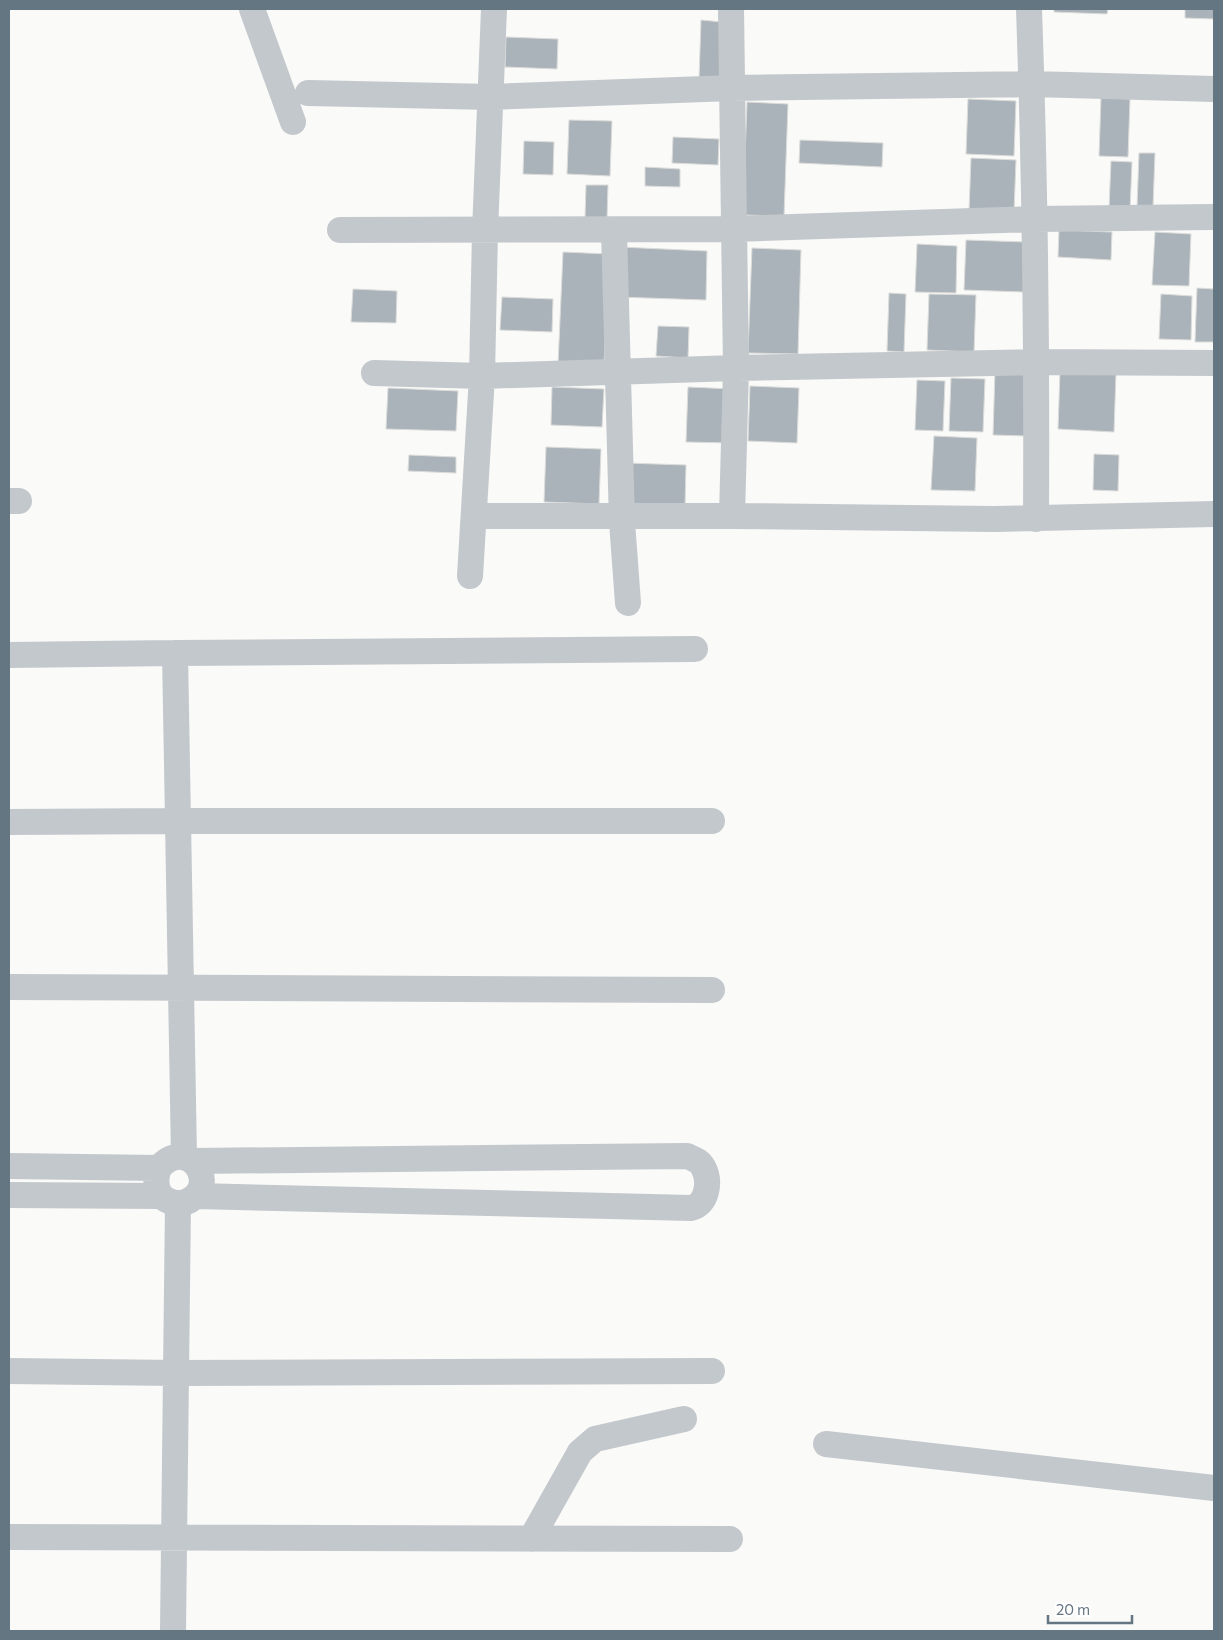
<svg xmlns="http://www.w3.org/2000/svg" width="1223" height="1640" viewBox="0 0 1223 1640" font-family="Commissioner,sans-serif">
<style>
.building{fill:#aab3b9;stroke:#dcdcda}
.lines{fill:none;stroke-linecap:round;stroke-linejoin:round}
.minor{stroke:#c3c8cc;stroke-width:26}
</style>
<rect width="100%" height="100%" fill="#fafaf8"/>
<path class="building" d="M1054,9H1108L1107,14L1054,12Z
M1185,9H1214V19L1185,18Z
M701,20L722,22L720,81L699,80Z
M506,37L558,39L557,69L505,67Z
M1101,97L1130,99L1128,157L1099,156Z
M968,99L1016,101L1014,156L966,154Z
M747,102L788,104L784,216L743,215Z
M569,120L612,121L610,176L567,174Z
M673,137L719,139L718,165L672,163Z
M800,140L883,143L882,167L799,163Z
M524,141L554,142L553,175L523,174Z
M1139,153H1155L1153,207H1137Z
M971,158L1016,160L1014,212L969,211Z
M1111,161L1132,162L1130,210L1109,209Z
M645,167L680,169V187L645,186Z
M586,185H608L607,219L585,218Z
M1059,230L1112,232L1111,260L1058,257Z
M1155,232L1191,234L1189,286L1152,285Z
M966,240L1026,242L1024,292L964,290Z
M917,244L957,246L956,293L915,292Z
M620,247L707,251L706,300L618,297Z
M752,248L801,250L798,354L748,353Z
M563,252L608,254L604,367L558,365Z
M1197,288L1214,289V342H1195Z
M353,289L397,291L396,323L351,322Z
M889,293L906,294L904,352L887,351Z
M929,294L976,295L974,352L927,350Z
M1161,294L1192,296L1191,340L1159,339Z
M502,297L553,299L552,332L500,330Z
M658,326L689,327L688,358L656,356Z
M995,370L1028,371L1026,436L993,435Z
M1060,371L1116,373L1114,432L1058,429Z
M951,378L985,379L983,432L949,431Z
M917,380L945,381L943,431L915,430Z
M750,386L799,388L797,443L748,441Z
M552,387L604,389L602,427L551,425Z
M688,387L732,389L730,443L686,442Z
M388,388L458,391L456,431L386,429Z
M934,436L977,438L975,491L931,490Z
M546,447L601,449L599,504L544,502Z
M1094,454L1119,455L1118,491L1093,490Z
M409,455L456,457V473L408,471Z
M626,463L686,465L685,507L625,505Z"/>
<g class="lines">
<path class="minor" d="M252,9L293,122
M731,9L736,368L732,516
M1029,9C1035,179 1037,348 1036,519
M308,93L491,97L732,88L1032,84L1214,89
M340,230L733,229L1035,219L1214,217
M614,230L622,522L628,603
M374,373L482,376L736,368L1037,362L1214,363
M9,501H19
M475,516H732L994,519L1214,514
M470,576L482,376L485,231L494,9
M9,655L175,653
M9,822L178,821H712
M9,987L712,990
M184,1157L175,653L695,649
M193,1161L687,1156C694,1159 700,1161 703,1167C711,1181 707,1205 691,1208L196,1196
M9,1166L159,1168C185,1137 218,1178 193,1198C188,1202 182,1204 176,1203C157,1200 153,1184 159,1168
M9,1195L160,1196
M9,1371L176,1373L712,1371
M826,1444L1214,1488
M9,1537L730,1539
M531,1539L580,1452L595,1439L684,1419
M173,1631L178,1203"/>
</g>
<rect width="1223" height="1640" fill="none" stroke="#657683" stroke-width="20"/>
<path d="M1048 1615v8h84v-8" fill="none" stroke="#657683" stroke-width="2.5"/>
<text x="1056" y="1615" font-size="15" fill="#657683" stroke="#ffffff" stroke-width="4" paint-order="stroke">20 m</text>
</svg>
